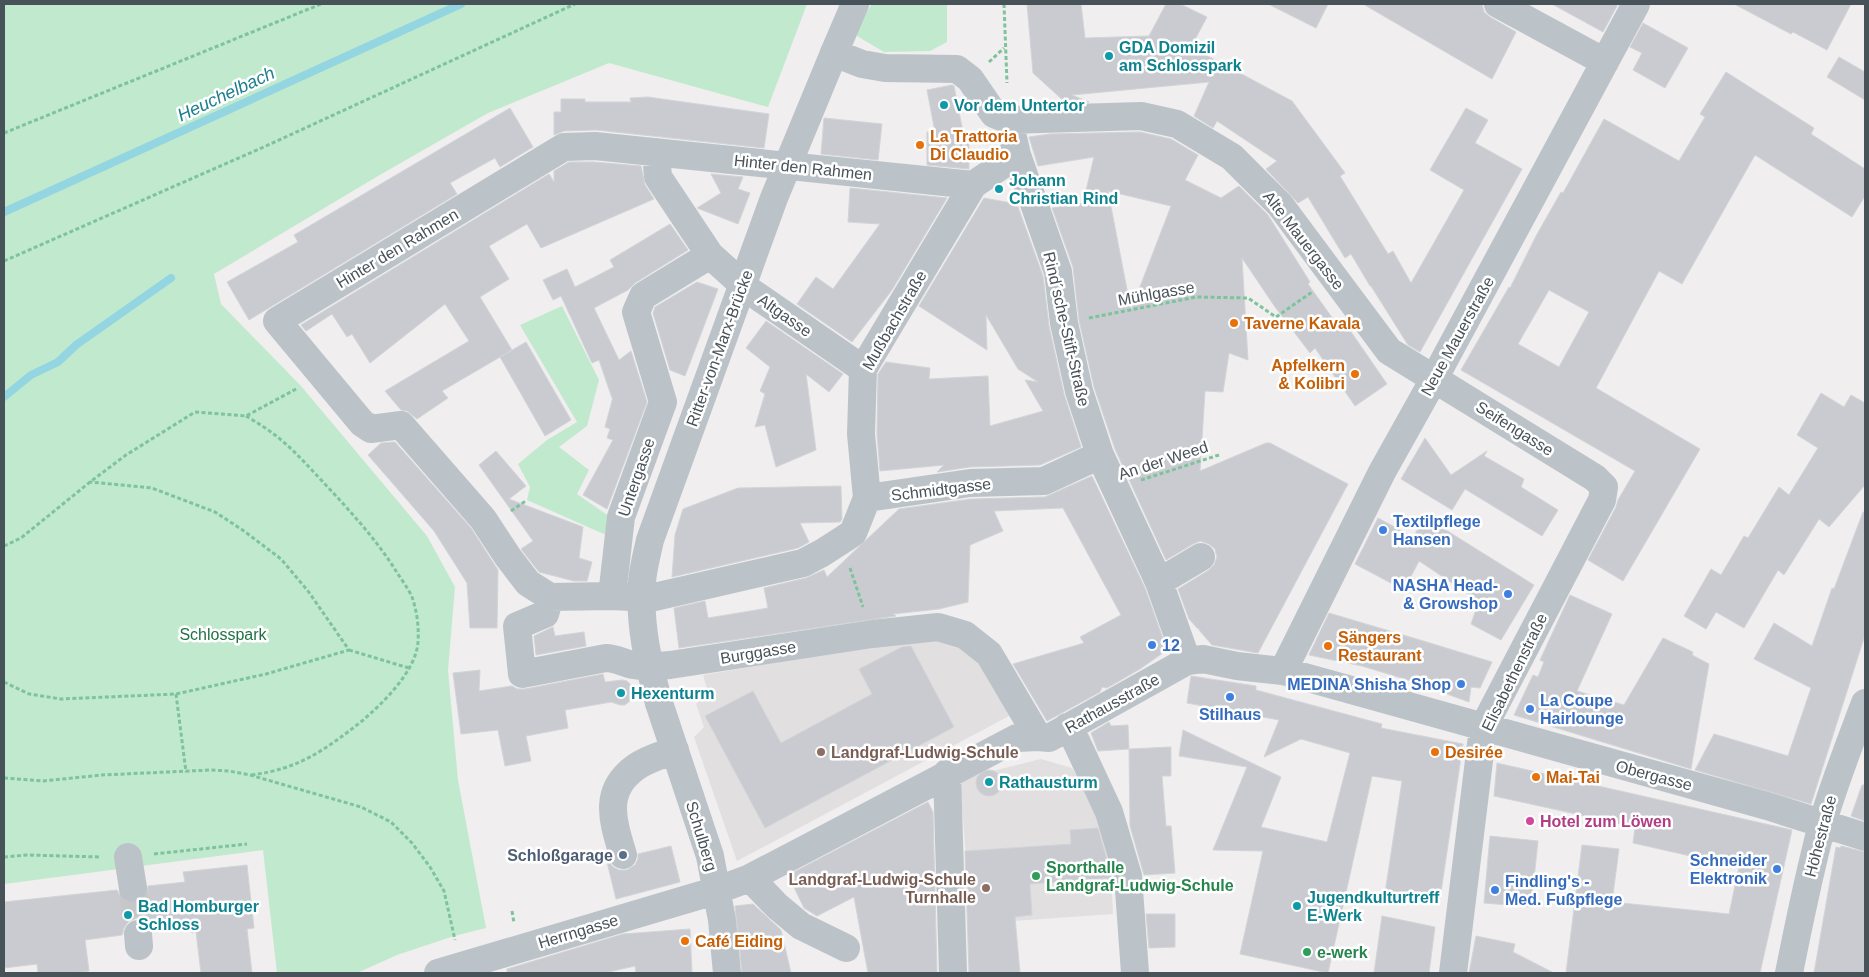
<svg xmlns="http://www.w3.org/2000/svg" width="1869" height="977" viewBox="0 0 1869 977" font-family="Arial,sans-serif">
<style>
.education{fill:#e1dfdf}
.green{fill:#c1e9ce}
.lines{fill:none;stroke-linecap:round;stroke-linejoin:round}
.stream{stroke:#93d5e1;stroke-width:8}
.building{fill:#c9cbd0;stroke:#d2d5d8;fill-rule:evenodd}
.minor-tunnel{stroke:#c6c7c9;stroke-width:28;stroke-dasharray:28 14;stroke-linecap:butt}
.path{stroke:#7dc39c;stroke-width:3;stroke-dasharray:4 2.5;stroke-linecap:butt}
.minor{stroke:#bbc3c9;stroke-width:28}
.minor-bridge{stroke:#bbc3c9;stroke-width:28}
.culture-dot{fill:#0f9aa8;stroke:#fff;stroke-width:2}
.food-dot{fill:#e8710a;stroke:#fff;stroke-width:2}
.shop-dot{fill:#3f7fe0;stroke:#fff;stroke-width:2}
.education-dot{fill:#8d6e63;stroke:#fff;stroke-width:2}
.hotel-dot{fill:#d1479c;stroke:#fff;stroke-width:2}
.service-dot{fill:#5c6f8a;stroke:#fff;stroke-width:2}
.leisure-dot{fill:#2e9e5b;stroke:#fff;stroke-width:2}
.labels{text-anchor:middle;stroke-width:5;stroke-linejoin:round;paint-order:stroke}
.culture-label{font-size:16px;font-weight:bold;fill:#0d838f;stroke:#fff;text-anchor:start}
.food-label{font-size:16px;font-weight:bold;fill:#c56008;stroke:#fff;text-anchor:start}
.street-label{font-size:16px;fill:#485259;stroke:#fff}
.shop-label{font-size:16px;font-weight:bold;fill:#366cbe;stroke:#fff;text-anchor:start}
.park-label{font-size:16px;fill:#227145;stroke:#fff}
.education-label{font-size:16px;font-weight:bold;fill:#785e54;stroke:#fff;text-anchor:start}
.hotel-label{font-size:16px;font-weight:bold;fill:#b23c85;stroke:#fff;text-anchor:start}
.service-label{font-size:16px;font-weight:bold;fill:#4e5e75;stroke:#fff;text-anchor:end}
.leisure-label{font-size:16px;font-weight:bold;fill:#27864d;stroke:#fff;text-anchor:start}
.water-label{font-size:18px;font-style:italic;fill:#1c7e8f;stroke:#fff}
</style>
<rect width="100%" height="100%" fill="#f0eeee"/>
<path class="education" d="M909,640H958L977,658L1000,695L1009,716L737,861L694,737L704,727L696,704L708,692L703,675Z
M1041,759L1072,768L1098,814L1109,839L1113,914L971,924L960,779Z"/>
<path class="green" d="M4,4H807L768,107L609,63L488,113L378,176L214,274L221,304L301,386L427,536L455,587L448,670L458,780L486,928L454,936L397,955L357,973H277L263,850L4,884Z
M872,4H947V42L930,51L884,52L852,33Z
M562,306L599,380L587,426L559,447L589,470L577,494L613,519L606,535L527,500L530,487L518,464L547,440L577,422L520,325Z"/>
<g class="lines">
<path class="stream" d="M4,212L461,4
M4,397L31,375L58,362L76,345L171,278"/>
</g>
<path class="building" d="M1027,4H1081L1085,38L1149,36L1166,4H1180L1207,17L1191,47L1292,101L1345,173L1340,176L1388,254L1393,251L1411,283L1464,190L1430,170L1466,108L1488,120L1475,143L1522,169L1420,352L1408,345L1371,286H1370L1351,254L1345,258L1308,197L1298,203L1266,169L1277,161L1217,121L1213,128L1194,116L1209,82L1072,95L1089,102L1066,103L1033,73Z
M1268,4H1328L1316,28Z
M1363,4H1482L1484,12L1490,17L1516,32L1492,79Z
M1552,4H1618L1603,32Z
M1734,4H1851L1827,50L1793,32L1791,34Z
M1643,23L1688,48L1665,88L1633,70L1642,53L1630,47Z
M1839,57L1865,72V100L1827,77Z
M1726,72L1814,128L1811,134L1865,169V196L1852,217L1755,155L1682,284L1659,271L1596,388L1700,449L1623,581L1588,560L1616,507L1618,500L1635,471L1461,370L1509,287L1510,288L1536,236L1561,192L1563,193L1604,119L1679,161L1705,117L1700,114ZM1549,290L1589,312L1559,367L1518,344Z
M952,85L954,86L963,132H969V169L927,165V132H935L927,90Z
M648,97L769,114L764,148L596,130L564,131L554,135V112H561V99H585V102H631L630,98Z
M510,108L533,147L500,167L495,158L450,183L457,194L249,320L227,282L298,242L294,235Z
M824,118L882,124L878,160L821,154Z
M1140,132L1171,139L1198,155L1185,180L1221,198L1239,186L1268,215L1310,282L1308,284L1341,330L1347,326L1387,384L1355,406L1315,348L1310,353L1275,307L1242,258L1248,360L1229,353L1223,392L1205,391L1200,471L1266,443H1270L1348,484L1258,653L1212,645L1199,630V628L1198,629L1189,619L1178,589L1209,570L1214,565L1217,557L1215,549L1209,544L1200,541L1193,544L1166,560L1115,449L1094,387L1079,320L1073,267L1052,208L1083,203L1094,157L1038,166L1029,137L1050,134ZM1108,191L1171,206L1131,310Z
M569,162H594L641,166L645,185L654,199L541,248L527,224L489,246L509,279L480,297L512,350L442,391L448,398L417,419L407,411L401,410L385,391L469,341L445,304L370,363L352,334L347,337L332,314L306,331L301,325L549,174L554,182V171Z
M711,174L743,177L738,189L750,193L738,224L697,208L721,193Z
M850,188L947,198L892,290L852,342L797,304L816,277L833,289L880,224L848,222Z
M984,198L1017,204L1043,276L1049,326L1064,394L1081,447L1040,465L970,467L937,472L944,465L880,471L877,434L878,374L886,362L930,368L929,379L988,376L990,426L1043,411L1025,380L1038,382L1018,369L986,315L987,350L919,306Z
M670,224L688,250L635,283L628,290L594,308L619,360L631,351L647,402L607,509L583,495L613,440L607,438L610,429L605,427L613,397L612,398L599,360L592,363L561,296L553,300L543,280L567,269L575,287L614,267L610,260Z
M697,282L718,289L685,376L670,370L653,313L655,307Z
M766,321L843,374L829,392L806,374L816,450L776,467L765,425L755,427L765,394L760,391L770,367L746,348Z
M526,342L571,420L545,436L500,357Z
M1821,393L1844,407L1851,395L1865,403V485L1829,527L1819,519L1784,575L1778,570L1744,628L1716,612L1706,629L1684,616L1711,569L1721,575L1744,536L1748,538L1779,487L1789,495L1818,448L1797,435Z
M1425,438L1451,475L1487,451L1484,456L1524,479L1521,487L1558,510L1542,536L1465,489L1452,510L1401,479Z
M395,442L471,528L498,570L497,628H470L467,583L434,531L368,455L381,443Z
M496,451L526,486L509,499L583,527L579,558L592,562L587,581H574L539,572L521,549L533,541L479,465Z
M1092,476L1145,588L1167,650L1140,669L1107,688L1102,687L1100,692L1047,721L1013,664L1084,643L1080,637L1121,615L1063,508L994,511L1003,531L970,545L968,602L939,609L893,614L896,616L679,648L674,608L705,601L708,618L768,608L764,588L806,578L824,570L827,577L899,509L971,499L1045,497Z
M841,486L842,519L840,522L800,523L809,542L798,548L672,577L675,535L683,509L738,488Z
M1863,512H1865V635L1811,804L1695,770L1714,734L1788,756L1811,688L1754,659L1774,623L1812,646L1832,588L1834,589Z
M1425,517L1534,585L1501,640L1471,624L1479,601L1419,561L1404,590L1355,564L1378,518L1413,537Z
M1570,595L1612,614L1577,691L1624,705L1663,638L1693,652L1692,655L1709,664L1691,769L1514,715L1533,675L1538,677L1544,662L1540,660Z
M1329,613L1420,640L1492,662L1480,688L1471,687L1469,702L1408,680L1362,666L1309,655Z
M553,627L555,636L584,632L586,646L536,655L534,636Z
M911,646L954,727L765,828L705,716L753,691L781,743L872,694L859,669L902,647Z
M480,670L479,691L512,686L517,689H525L603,674L605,682L622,680L627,681L635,689L632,699L625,705H620L611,702L565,710L568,728L526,736L531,761L505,766L498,730L461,734L453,673Z
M1191,676L1256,686V690L1382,724L1381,728L1463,744L1440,899L1385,893L1402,781L1372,776L1328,973L1240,954L1263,851L1213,850L1247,767L1179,756L1183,730L1281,777L1261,827L1327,842L1350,753L1301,739L1264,757L1279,720L1187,703Z
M1109,722L1111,726L1128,725L1129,749L1098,751L1091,733Z
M1171,747V776H1162L1166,826H1171L1175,873L1144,875L1130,826L1129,749Z
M1497,763L1792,830L1760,973H1566L1582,845L1619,849L1612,902L1729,914L1739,867L1633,843L1635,827L1494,796Z
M976 783a13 13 0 1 1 26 0a13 13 0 1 1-26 0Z
M1862,785H1865V821L1851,816Z
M928,802L933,812L937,973H868L854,897L817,916L804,908L788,875Z
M1098,828L1112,878L1030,884L1032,915L1015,917L1020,973H969L965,851L1071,844L1070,830Z
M1490,836L1538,841L1531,907L1484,903Z
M671,846L680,882L616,899L607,862H609L613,867L619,870H627L635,865L638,859V854Z
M1841,846L1865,852V973H1814L1836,847L1840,848Z
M247,865L254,928L247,929L252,973H201L196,932L192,933L191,928L153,932L151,925L145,920L137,918L129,921L124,928L122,935L85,940L89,971L73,973H38L37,964L4,968V902L117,890L121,898L127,902L135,903L143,900L147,894L148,886L185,882L183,872Z
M753,904L781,930L791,973H742L735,906Z
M1146,914H1175V947L1149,948Z
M1382,916L1435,927L1429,973H1374Z
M690,929L692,973H636L635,966L604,973H507V969L623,934Z
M1476,936L1515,944L1513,952L1554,973H1469Z"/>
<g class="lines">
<path class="minor-tunnel" d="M133,888L138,934"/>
<path class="path" d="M1004,4L1007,83
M989,62L1004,48
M4,133L321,4
M4,261L266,146L575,4
M1089,318L1196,297L1248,298L1276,317L1312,292
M246,416C256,422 266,428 275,435C293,449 308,466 324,483C350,511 376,539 396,571C401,579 408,588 412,597C417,611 419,627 418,642C416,671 383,703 362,721C325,750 299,769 251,775
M1141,480L1219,455
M511,511L527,500
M4,546L21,538L90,482L126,455L195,412L246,416L298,388
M850,568L863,607
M349,650L409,668
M4,682L29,694L61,699L176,694L266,674L349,650L308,591L281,559L244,531L215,512L152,488L90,482
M176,694L186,772
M4,778L43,781L102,775L211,770L229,771L250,775L361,807L391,822L412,843L430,867L444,891L455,940
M154,854L247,844
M4,857L27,855L101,857
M512,911L514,923"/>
<path class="minor" d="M855,4L834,53L862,64L885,68L957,69L970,79L994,114L1009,120L1017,155L1058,272L1064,323L1079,391L1100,455L1159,582L1187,661
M1498,4L1605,62
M1009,120L1141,116L1177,124L1232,157L1280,205L1389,351L1595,478L1604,487L1602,500L1483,728L1453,973
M656,152L658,177L710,255L750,291L863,369
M973,185L595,146L564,147L277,321L362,423L371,429L401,425L483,519L508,557L528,583L550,597L612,596L650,598L803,563L822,553L853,533L867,498L861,434L863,369L973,185L1017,155
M867,498L970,483L1044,481L1100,455
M1159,582L1201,557
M612,596L621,517L663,402L636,312L643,296L710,255
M550,597L545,614L517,626L522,674L606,658C616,658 623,663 633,665C645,667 658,666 670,665L872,634L938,627L965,635L989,654L1038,737
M1283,671L1382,472L1434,379L1636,4
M659,703L710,856L722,920L727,973
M1067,727L1076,741L1109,812L1128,876L1135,973
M947,773L953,973
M623,855C613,821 602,791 636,767C647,759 662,755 675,750
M128,857L133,888
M750,878L777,906L801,926L846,948
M138,934L139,946
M438,973L718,890L750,878L1017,738L1038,737L1049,738L1187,661L1203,659L1237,666L1283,671L1767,806L1865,837
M1789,973C1799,923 1809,874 1822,825C1834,783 1850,743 1865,703"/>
<path class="minor-bridge" d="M659,703C648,663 639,624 642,582C643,568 647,554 650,540L774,198L834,53"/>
</g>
<g class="culture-dot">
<circle cx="1109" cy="56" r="5"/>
<circle cx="944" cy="105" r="5"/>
<circle cx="999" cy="189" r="5"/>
<circle cx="621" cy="693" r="5"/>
<circle cx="989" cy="782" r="5"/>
<circle cx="1297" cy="906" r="5"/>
<circle cx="128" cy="915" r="5"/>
</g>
<g class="food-dot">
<circle cx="920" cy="145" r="5"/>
<circle cx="1234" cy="323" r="5"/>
<circle cx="1355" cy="374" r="5"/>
<circle cx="1328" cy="646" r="5"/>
<circle cx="1435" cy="752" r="5"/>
<circle cx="1536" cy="777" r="5"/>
<circle cx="685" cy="941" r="5"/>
</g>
<g class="shop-dot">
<circle cx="1383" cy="530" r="5"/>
<circle cx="1508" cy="594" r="5"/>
<circle cx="1152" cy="645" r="5"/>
<circle cx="1461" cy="684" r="5"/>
<circle cx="1230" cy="697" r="5"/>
<circle cx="1530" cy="709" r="5"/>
<circle cx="1777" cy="869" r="5"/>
<circle cx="1495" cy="890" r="5"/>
</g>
<g class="education-dot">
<circle cx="821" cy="752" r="5"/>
<circle cx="986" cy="888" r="5"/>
</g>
<circle class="hotel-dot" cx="1530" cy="821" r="5"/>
<circle class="service-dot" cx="623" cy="855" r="5"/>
<g class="leisure-dot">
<circle cx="1036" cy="876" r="5"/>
<circle cx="1307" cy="952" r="5"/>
</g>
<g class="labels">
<g class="culture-label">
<text x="1119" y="53">GDA Domizil<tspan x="1119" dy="18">am Schlosspark</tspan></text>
<text x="954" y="111">Vor dem Untertor</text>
<text x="1009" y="186">Johann<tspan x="1009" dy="18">Christian Rind</tspan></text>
<text x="631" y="699">Hexenturm</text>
<text x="999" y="788">Rathausturm</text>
<text x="1307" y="903">Jugendkulturtreff<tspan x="1307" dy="18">E-Werk</tspan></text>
<text x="138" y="912">Bad Homburger<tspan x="138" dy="18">Schloss</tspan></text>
</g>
<g class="food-label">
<text x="930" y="142">La Trattoria<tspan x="930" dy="18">Di Claudio</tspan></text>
<text x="1244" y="329">Taverne Kavala</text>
<text x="1345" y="371" text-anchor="end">Apfelkern<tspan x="1345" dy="18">&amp; Kolibri</tspan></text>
<text x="1338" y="643">Sängers<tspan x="1338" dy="18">Restaurant</tspan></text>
<text x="1445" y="758">Desirée</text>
<text x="1546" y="783">Mai-Tai</text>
<text x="695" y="947">Café Eiding</text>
</g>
<g class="street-label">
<text transform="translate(803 167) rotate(6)" y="6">Hinter den Rahmen</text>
<text transform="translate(1304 240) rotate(52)" y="6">Alte Mauergasse</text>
<text transform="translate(397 248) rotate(-31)" y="6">Hinter den Rahmen</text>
<text transform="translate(1156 293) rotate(-10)" y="6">Mühlgasse</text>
<text transform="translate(785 315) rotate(35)" y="6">Altgasse</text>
<text transform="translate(894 320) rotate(-60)" y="6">Mußbachstraße</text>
<text transform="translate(1067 329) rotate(77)" y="6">Rind´sche-Stift-Straße</text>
<text transform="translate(1457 336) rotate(-61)" y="6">Neue Mauerstraße</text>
<text transform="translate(719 348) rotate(-70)" y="6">Ritter-von-Marx-Brücke</text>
<text transform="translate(1515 428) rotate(32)" y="6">Seifengasse</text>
<text transform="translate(1163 460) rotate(-18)" y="6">An der Weed</text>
<text transform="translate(636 477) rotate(-71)" y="6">Untergasse</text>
<text transform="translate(941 489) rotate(-7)" y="6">Schmidtgasse</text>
<text transform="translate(758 652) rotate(-9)" y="6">Burggasse</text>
<text transform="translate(1514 672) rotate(-64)" y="6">Elisabethenstraße</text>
<text transform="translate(1112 703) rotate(-29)" y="6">Rathausstraße</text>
<text transform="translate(1654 775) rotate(15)" y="6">Obergasse</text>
<text transform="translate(702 836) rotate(73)" y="6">Schulberg</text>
<text transform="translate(1820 836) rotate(-75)" y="6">Höhestraße</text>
<text transform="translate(578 931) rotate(-17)" y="6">Herrngasse</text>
</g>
<g class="shop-label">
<text x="1393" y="527">Textilpflege<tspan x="1393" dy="18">Hansen</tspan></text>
<text x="1498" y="591" text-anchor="end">NASHA Head-<tspan x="1498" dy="18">&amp; Growshop</tspan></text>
<text x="1162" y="651">12</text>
<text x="1451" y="690" text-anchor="end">MEDINA Shisha Shop</text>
<text x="1540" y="706">La Coupe<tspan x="1540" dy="18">Hairlounge</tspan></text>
<text x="1230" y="720" text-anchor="middle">Stilhaus</text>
<text x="1767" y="866" text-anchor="end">Schneider<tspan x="1767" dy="18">Elektronik</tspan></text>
<text x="1505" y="887">Findling's -<tspan x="1505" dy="18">Med. Fußpflege</tspan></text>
</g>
<g class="park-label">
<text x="223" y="640">Schlosspark</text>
</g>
<g class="education-label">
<text x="831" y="758">Landgraf-Ludwig-Schule</text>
<text x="976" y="885" text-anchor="end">Landgraf-Ludwig-Schule<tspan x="976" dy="18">Turnhalle</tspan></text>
</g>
<g class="hotel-label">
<text x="1540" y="827">Hotel zum Löwen</text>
</g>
<g class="service-label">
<text x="613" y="861">Schloßgarage</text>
</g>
<g class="leisure-label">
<text x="1046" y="873">Sporthalle<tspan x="1046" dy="18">Landgraf-Ludwig-Schule</tspan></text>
<text x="1317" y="958">e-werk</text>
</g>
<g class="water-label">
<text transform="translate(226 94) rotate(-25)" y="6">Heuchelbach</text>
</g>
</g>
<rect width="1869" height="977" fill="none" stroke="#485259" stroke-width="10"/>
</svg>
